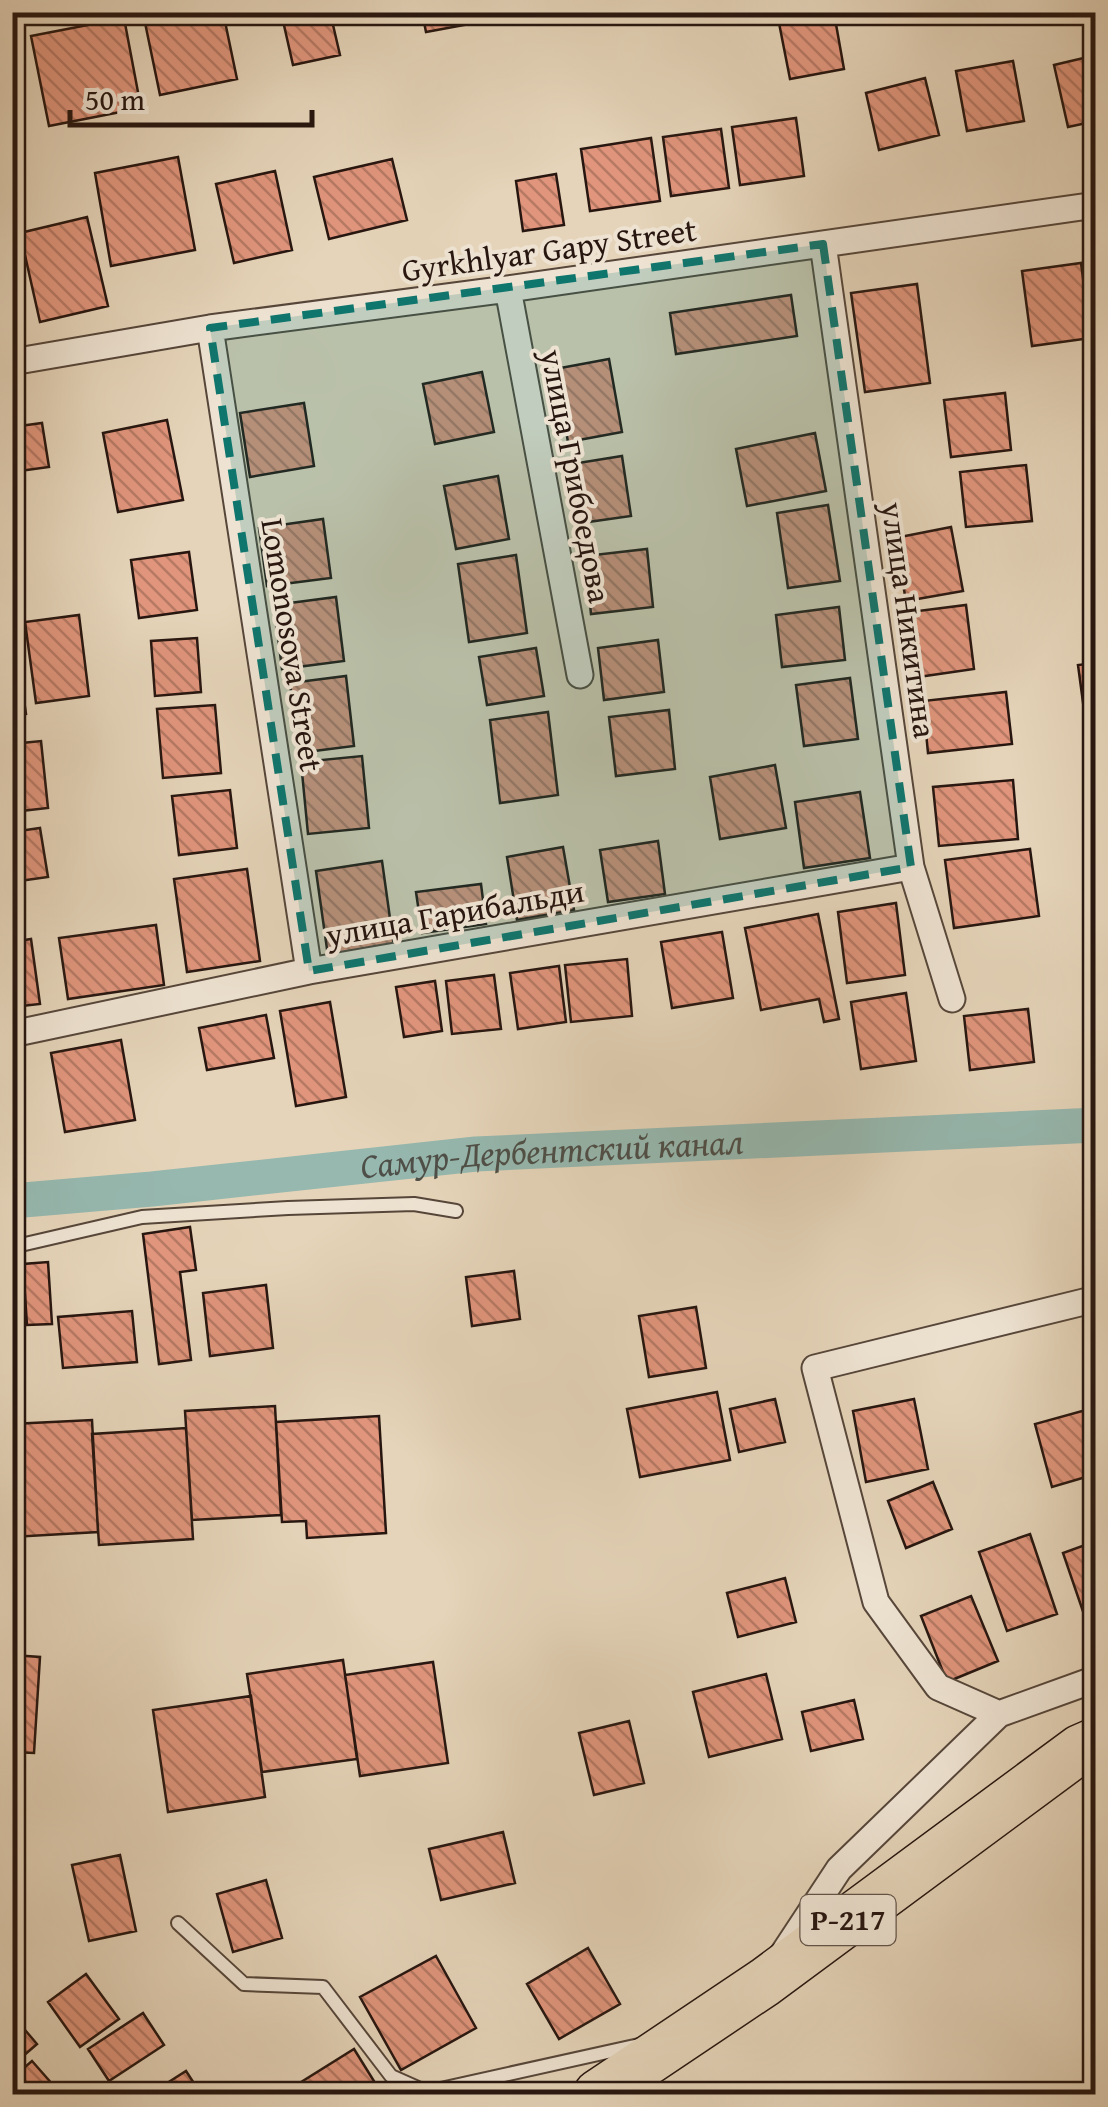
<svg xmlns="http://www.w3.org/2000/svg" width="1108" height="2107" viewBox="0 0 1108 2107" font-family="'Gentium Book Plus',serif">
<style>
.lines{fill:none;stroke-linecap:round;stroke-linejoin:round}
.canal{stroke:#96b8af;stroke-width:35}
.building{fill:url(#building-back-hatch);stroke:#271610;stroke-width:2.5}
.lane-casing{stroke:#56463a;stroke-width:16}
.street-casing{stroke:#56463a;stroke-width:29}
.highway-casing{stroke:#271610;stroke-width:51}
.lane{stroke:#eee3d2;stroke-width:12}
.street{stroke:#eee3d2;stroke-width:25}
.highway{stroke:#e5d4b9;stroke-width:48}
.marked{fill:#0f766e;fill-opacity:0.2;stroke:#0f766e;stroke-width:8;stroke-dasharray:20 12;stroke-linejoin:round}
.labels{text-anchor:middle;stroke-width:8;stroke-linejoin:round;paint-order:stroke}
.shield{fill:#eee3d2;stroke:#63544a;stroke-width:2.5}
.shield-label{font-size:30px;font-weight:bold;fill:#271610}
.street-label{font-size:32px;fill:#271610;stroke:#eee3d2}
.water-label{font-size:35px;font-style:italic;fill:#4e4f48;stroke:#eee3d2}
</style>
<defs>
<pattern id="building-back-hatch" width="6" height="6" patternUnits="userSpaceOnUse" patternTransform="scale(2.5)"><rect width="6" height="6" fill="#e0957c"/><path d="M-1 5l2 2M0 0l6 6M5-1l2 2" fill="none" stroke="#b67964"/></pattern>
</defs>
<rect width="100%" height="100%" fill="#e5d4b9"/>
<filter id="stains"><feTurbulence type="fractalNoise" baseFrequency=".002" numOctaves="4"/><feColorMatrix values="0 0 0 0 .2 0 0 0 0 .09 0 0 0 0 .02 0 0 0 .5 -.17"/></filter>
<radialGradient id="worn" r=".72"><stop offset=".6" stop-color="#630" stop-opacity="0"/><stop offset="1" stop-color="#630" stop-opacity=".3"/></radialGradient>
<g class="lines">
<path class="canal" id="s1" d="M12,1201L152,1189L476,1154L1096,1125"/>
</g>
<path class="building" d="M223,12L237,79L160,95L143,13Z
M281,12H330L340,55L293,65Z
M422,12H489L491,20L426,32Z
M834,13L844,69L790,79L779,23Z
M124,18L141,108L49,126L31,36Z
M1096,55V121L1068,127L1054,65Z
M1013,61L1024,121L967,131L956,71Z
M925,78L939,135L879,150L866,93Z
M796,118L804,176L740,185L732,127Z
M721,129L729,188L671,196L663,137Z
M651,138L660,201L590,211L581,149Z
M178,157L195,250L111,266L95,173Z
M392,159L407,220L329,239L314,177Z
M275,171L292,250L234,263L216,184Z
M556,174L564,225L523,231L516,181Z
M87,217L108,306L40,322L20,233Z
M1081,263L1091,338L1032,346L1022,271Z
M917,284L930,383L865,392L851,293Z
M791,295L797,336L676,354L670,313Z
M609,359L622,432L568,442L555,369Z
M482,372L494,432L435,444L423,384Z
M1005,393L1011,450L951,457L944,400Z
M304,403L314,466L250,477L240,413Z
M167,420L183,500L118,512L103,433Z
M42,423L49,467L12,472V427Z
M815,433L826,491L747,506L736,449Z
M622,456L631,516L581,523L572,464Z
M1026,465L1032,521L966,527L960,472Z
M498,476L509,539L456,549L444,486Z
M828,505L840,581L788,588L777,513Z
M323,519L331,578L267,586L259,528Z
M951,527L963,591L906,601L895,538Z
M647,549L653,607L591,614L585,556Z
M189,552L197,610L139,618L131,560Z
M516,555L527,633L469,642L458,564Z
M336,597L344,661L282,669L274,605Z
M966,605L974,669L918,677L910,612Z
M839,607L845,660L782,667L776,615Z
M79,615L89,696L36,703L25,622Z
M197,638L201,692L155,696L151,641Z
M658,640L664,692L604,700L598,648Z
M536,648L544,696L487,705L479,657Z
M18,658L26,714L12,716V659Z
M1096,663V724L1086,725L1078,665Z
M346,676L354,746L298,753L290,683Z
M850,678L858,739L804,746L796,685Z
M1006,692L1012,744L928,753L923,701Z
M215,705L221,773L163,778L157,709Z
M669,710L675,769L616,776L609,717Z
M548,712L558,795L500,803L490,720Z
M41,741L48,808L12,812V744Z
M362,756L369,828L308,834L301,762Z
M775,765L786,828L720,839L710,777Z
M1013,780L1018,839L939,846L933,787Z
M230,790L237,848L179,855L172,796Z
M860,792L870,858L804,868L795,802Z
M40,828L48,877L12,882V832Z
M658,841L665,894L608,902L600,850Z
M563,847L574,910L517,920L507,857Z
M1030,849L1039,916L954,928L945,860Z
M382,861L394,947L328,956L316,871Z
M247,869L260,961L187,972L174,879Z
M481,884L486,924L422,933L416,892Z
M896,903L905,975L847,983L838,912Z
M818,914L839,1019L824,1022L819,999L761,1010L745,928Z
M156,925L164,985L68,999L59,938Z
M722,932L733,998L672,1008L661,942Z
M31,939L40,1004L12,1007V942Z
M627,959L632,1016L571,1022L565,965Z
M559,966L566,1022L518,1029L510,973Z
M494,975L501,1029L452,1034L446,981Z
M435,981L442,1031L404,1037L396,987Z
M906,993L916,1061L861,1069L851,1002Z
M330,1002L346,1097L296,1106L280,1011Z
M1028,1009L1034,1062L970,1070L964,1016Z
M266,1015L274,1058L207,1070L199,1028Z
M121,1040L135,1120L65,1132L51,1053Z
M190,1227L196,1270L180,1272L191,1360L159,1364L143,1234Z
M48,1262L52,1324L27,1325L23,1264Z
M514,1271L520,1319L472,1326L466,1277Z
M266,1285L273,1348L210,1356L203,1293Z
M696,1307L706,1368L649,1377L639,1316Z
M132,1311L137,1362L63,1368L58,1317Z
M717,1392L730,1460L640,1477L627,1409Z
M775,1399L785,1442L739,1452L730,1409Z
M914,1399L928,1469L866,1482L853,1411Z
M275,1406L281,1515L192,1520L185,1411Z
M1093,1408L1096,1416V1474L1052,1487L1035,1424Z
M379,1416L386,1533L307,1538L306,1521L282,1522L276,1422Z
M92,1420L98,1532L12,1537V1424Z
M186,1428L193,1539L99,1545L92,1434Z
M933,1482L952,1529L906,1548L888,1501Z
M1030,1534L1057,1614L1007,1631L979,1552Z
M1096,1541V1630L1090,1632L1063,1553Z
M785,1578L796,1622L738,1637L727,1593Z
M971,1596L998,1661L947,1682L921,1616Z
M12,1655L40,1657L34,1753L12,1752Z
M343,1660L357,1759L262,1772L247,1674Z
M433,1662L448,1763L360,1776L345,1675Z
M766,1674L782,1739L709,1757L693,1692Z
M251,1696L265,1797L168,1812L153,1710Z
M854,1700L863,1739L811,1751L802,1712Z
M629,1721L644,1783L594,1795L579,1733Z
M503,1832L515,1883L441,1900L429,1849Z
M120,1855L136,1931L89,1941L72,1865Z
M266,1880L282,1938L233,1952L217,1894Z
M588,1948L620,2004L559,2039L527,1984Z
M436,1956L476,2028L401,2070L360,1997Z
M86,1974L119,2019L80,2047L48,2002Z
M143,2013L164,2045L109,2081L88,2049Z
M19,2023L37,2044L15,2063L12,2060V2028Z
M354,2049L382,2094H282Z
M32,2061L61,2094H12V2078Z
M186,2071L201,2094H150Z"/>
<g class="lines">
<defs>
<path id="lane" d="M12,1247L142,1217L288,1208L414,1204L456,1211
M178,1923L244,1984L323,1987L391,2076L427,2092L639,2045"/>
<path id="street" d="M823,244L911,867L952,999
M508,289L580,675
M210,328L309,971
M12,362L210,328L508,289L1096,205
M12,1034L309,971L911,867
M1096,1299L815,1368L876,1602L938,1687L999,1714L1096,1679
M783,1954L839,1869L999,1714"/>
<path id="highway" d="M598,2094L765,1982L1080,1749L1096,1742"/>
</defs>
<use href="#lane" class="lane-casing"/>
<use href="#street" class="street-casing"/>
<use href="#highway" class="highway-casing"/>
<use href="#lane" class="lane"/>
<use href="#street" class="street"/>
<use href="#highway" class="highway"/>
</g>
<path class="marked" d="M823,244L911,867L309,971L210,328Z"/>
<g class="labels">
<rect class="shield" x="800.5" y="1895" width="95" height="50" rx="8"/>
<g class="shield-label">
<text x="848" y="1930">Р-217</text>
</g>
<g class="street-label">
<text transform="translate(549 250) rotate(-8)" y="11">Gyrkhlyar Gapy Street</text>
<text transform="translate(576 476) rotate(79)" y="11">улица Грибоедова</text>
<text transform="translate(909 620) rotate(82)" y="11">улица Никитина</text>
<text transform="translate(292 645) rotate(81)" y="11">Lomonosova Street</text>
<text transform="translate(455 913) rotate(-10)" y="11">улица Гарибальди</text>
</g>
<g class="water-label">
<text dy="12" stroke="none"><textPath href="#s1" startOffset="542">Самур-Дербентский канал</textPath></text>
</g>
</g>
<rect width="1108" height="2107" fill="none" stroke="#e5d4b9" stroke-width="50"/>
<rect x="15" y="15" width="1078" height="2077" fill="none" stroke="#271610" stroke-width="5"/>
<rect x="25" y="25" width="1058" height="2057" fill="none" stroke="#271610" stroke-width="2.5"/>
<path d="M70 110v15h242v-15" fill="none" stroke="#271610" stroke-width="5"/>
<text x="85" y="110" font-size="30" fill="#271610" stroke="#eee3d2" stroke-width="8" paint-order="stroke">50 m</text>
<rect width="100%" height="100%" filter="url(#stains)"/>
<rect width="100%" height="100%" fill="url(#worn)"/>
</svg>
